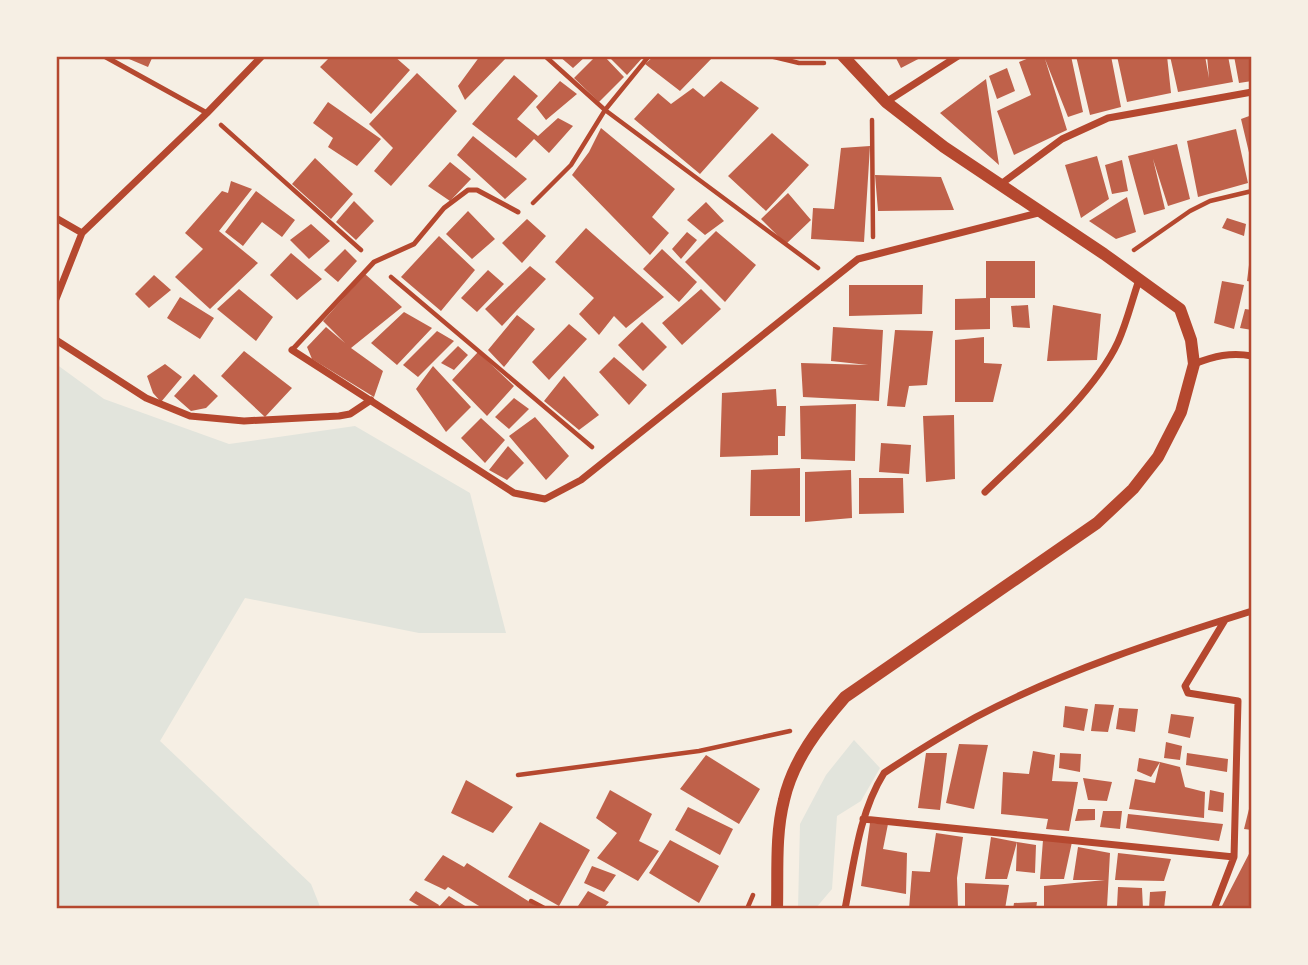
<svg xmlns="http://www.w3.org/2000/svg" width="1308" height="965" viewBox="0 0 1308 965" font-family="'Archivo Narrow',sans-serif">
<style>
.green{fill:#e2e4dc}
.building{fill:#bf614a}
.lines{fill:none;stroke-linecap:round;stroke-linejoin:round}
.path{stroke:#b5482f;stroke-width:4.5}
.service{stroke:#b5482f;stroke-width:5}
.minor{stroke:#b5482f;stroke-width:7}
.tertiary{stroke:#b5482f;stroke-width:12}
.neatline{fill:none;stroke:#b5482f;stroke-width:2.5}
</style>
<rect width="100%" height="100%" fill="#f6efe4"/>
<path class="green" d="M56,364L104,399L229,444L355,426L470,493L506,633H419L245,598L160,741L311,884L321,909H56Z
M854,740L880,768L861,801L837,816L832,889L815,909H798L800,824L826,775Z"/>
<path class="building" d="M122,56H153L148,67Z
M331,56H394L410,70L371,114L320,67Z
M480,56H508L465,100L458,86Z
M559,56H586L573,68Z
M596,56H604L624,77L599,102L574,78Z
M608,56H644L627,75Z
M654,56H714L680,91L645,64Z
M895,56H924L901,68Z
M1034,56H1071L1083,112L1068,117L1045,59L1067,130L1014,155L997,111L1031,95L1019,62Z
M1076,56H1111L1121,107L1090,115Z
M1117,56H1167L1171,93L1127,102Z
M1170,56H1205L1209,78L1207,56H1228L1233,82L1178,92Z
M1234,56H1252V81L1239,83Z
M1007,68L1015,91L997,99L989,76Z
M417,73L457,111L391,186L374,171L393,148L369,124Z
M514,75L538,96L517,119L538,136L558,118L573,126L549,153L534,139L516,158L472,124Z
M986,79L999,165L940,113Z
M560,81L577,94L546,120L536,107Z
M721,81L759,108L700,174L634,119L658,93L671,104L693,88L704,97Z
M328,102L381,139L357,166L328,147L333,138L313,123Z
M1252,115V161H1251L1241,119Z
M601,128L675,189L652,217L669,233L650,255L572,175L589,152Z
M1236,129L1248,183L1198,197L1187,141Z
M772,133L809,165L766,211L728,176Z
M473,136L527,179L505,199L457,155Z
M1177,144L1190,199L1168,206L1153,159L1165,209L1144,215L1128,156Z
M870,146L864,242L811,239L813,208L834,209L841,148Z
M1097,156L1109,199L1081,218L1065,165Z
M315,158L353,194L331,219L292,184Z
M1122,160L1128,191L1112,194L1105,165Z
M450,162L471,179L450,201L428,186Z
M875,175L941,177L954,210L878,211Z
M231,181L252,189L219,231L258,263L210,309L175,277L203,249L185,233L222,191L228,193Z
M256,191L295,220L282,237L262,222L243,246L225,232Z
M788,193L811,220L786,244L761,219Z
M1127,197L1136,232L1116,239L1089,221Z
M354,201L374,221L356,240L336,222Z
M706,202L724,221L705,235L687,220Z
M468,211L495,239L472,259L446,234Z
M1227,218L1246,224L1244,236L1222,228Z
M527,219L546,236L522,263L502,243Z
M311,224L330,241L309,259L290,240Z
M586,228L664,297L626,328L614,316L599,335L579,314L594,298L555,262Z
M716,231L756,265L725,302L685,262Z
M687,232L697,240L681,259L672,249Z
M439,236L475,270L441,311L401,277Z
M345,249L357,261L338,282L324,270Z
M662,249L697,282L679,302L643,269Z
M291,253L322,279L297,300L270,275Z
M1250,257L1252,258V282L1247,281Z
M986,261H1035V298H990V329L955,330V299L986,298Z
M530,266L546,279L502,326L485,309Z
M488,270L504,284L477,312L461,298Z
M365,274L402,307L351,348L383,371L374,397L312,359L307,347L326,327L345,343L323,321Z
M154,275L171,290L149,308L135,294Z
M1222,281L1244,285L1234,329L1214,323Z
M849,285H923L922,314L849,316Z
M239,289L273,317L256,341L217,309Z
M701,289L721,309L682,345L662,323Z
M180,297L214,318L200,339L167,318Z
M1028,305L1030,328L1013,327L1011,306Z
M1053,305L1101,314L1097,360L1047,361Z
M1245,309L1252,310V330L1240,328Z
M404,312L432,328L397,365L371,343Z
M517,315L535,329L504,367L488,350Z
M642,322L667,347L643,371L618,345Z
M569,324L587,339L549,380L532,362Z
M833,327L883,330L879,401L803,397L801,363L868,365L831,361Z
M895,330L933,331L927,385L909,386L905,407L887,406Z
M437,331L454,341L418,377L403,365Z
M984,337V363L1002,364L993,402H955V340Z
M458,346L468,355L454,370L441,363Z
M244,351L292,388L265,417L221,376Z
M478,352L514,386L487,416L452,380Z
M614,357L647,385L629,405L599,372Z
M165,364L182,377L161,402L153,393L147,376Z
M433,366L471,407L446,432L416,389Z
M194,374L218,396L206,408L191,411L174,396Z
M564,376L599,415L579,430L544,401Z
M776,389L777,406H786L785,436H778V455L720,457L722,393Z
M514,398L529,409L509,429L495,417Z
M856,404L855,461L801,459L800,406Z
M954,415L955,479L926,482L923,416Z
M535,417L569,456L546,480L509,436Z
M481,418L505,440L485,463L461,438Z
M881,443L911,445L909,474L879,472Z
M508,446L524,463L507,480L489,470Z
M800,468V516H750L751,470Z
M851,470L852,518L805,522V472Z
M859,478H903L904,513L859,514Z
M1095,704L1114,705L1108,732L1091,731Z
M1065,706L1088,709L1084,731L1063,727Z
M1119,708L1138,709L1135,732L1116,729Z
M1171,714L1194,717L1190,738L1168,733Z
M1166,742L1182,746L1180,760L1164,758Z
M959,744L988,745L974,809L946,803Z
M1033,751L1055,755L1052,781L1078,782L1069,831L1046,829L1048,819L1001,814L1003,772L1029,774Z
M926,753H947L940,810L918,808Z
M1060,753L1081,754L1080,772L1059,768Z
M1187,753L1228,759L1227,772L1186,765Z
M706,755L760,789L739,824L680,789Z
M1139,758L1160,762L1180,767L1185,787L1205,792L1204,818L1129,809L1135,779L1155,783L1160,762L1151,777L1137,771Z
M1083,778L1112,782L1107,801L1088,800Z
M466,780L513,807L493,833L451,813Z
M610,790L652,814L639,841L659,851L638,881L597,858L617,833L596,818Z
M1210,790L1224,793L1223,812L1208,810Z
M1251,801H1252V830L1244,829Z
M688,807L733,829L720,855L675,830Z
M1078,809H1095V820L1075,821Z
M1103,811H1122L1120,829L1100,827Z
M1128,814L1223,824L1219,841L1126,828Z
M540,822L590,850L559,906L508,877Z
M870,823L888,824L883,849L907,853L906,894L861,886Z
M936,833L963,837L957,878L958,909H909L912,871L930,872Z
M991,837L1017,842L1007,879H985Z
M670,840L719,866L699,903L649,873Z
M1043,840L1072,842L1064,879H1040Z
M1017,842L1036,845L1035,873L1016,871Z
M1078,847L1110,853L1107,907L1044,906V886L1105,880H1073Z
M1252,848V909H1228L1222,906Z
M1118,853L1171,859L1164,881L1115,880Z
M443,855L464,867L467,863L541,909H484L448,887L445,890L424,880Z
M592,866L616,875L604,892L584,883Z
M965,883L1009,885L1005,909H965Z
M1118,887L1142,888L1143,909L1117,906Z
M416,891L439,905L437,909H424L409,900Z
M588,891L609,902L603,909H576Z
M1166,891L1164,909H1149L1150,892Z
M449,896L470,909H437Z
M1037,902L1036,909H1013L1014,903Z"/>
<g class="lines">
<path class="path" d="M545,56L605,110L818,268
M770,56L799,63H824
M872,120L873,237
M221,125L361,250
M533,203L571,165L605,110L649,56
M1134,250L1190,211L1210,201L1252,191
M391,277L592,447
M518,775L699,751L790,731
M531,901L546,909
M747,909L753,895"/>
<path class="service" d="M104,56L207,113
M292,350L374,262L414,244L444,208L468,190H477L518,212"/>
<path class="minor" d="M886,102L958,56
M1001,184L1062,139L1108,118L1252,92
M56,218L82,233
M56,299L82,233L207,113L262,56
M56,340L146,398L190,416L244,421L339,416L350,414L371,400
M292,350L514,493L545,499L581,480L858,259L1042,212
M1194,364C1214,356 1231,352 1252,356
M985,492C1027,451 1094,394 1118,342C1127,322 1132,300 1139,280
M863,819L1234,857
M845,909C854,863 859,813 884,773C914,753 945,734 976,717C1063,671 1159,640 1252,611
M1214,909L1234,857L1238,701L1188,693L1185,686L1225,620"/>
<path class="tertiary" d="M777,909C778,873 775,835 784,800C793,760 819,727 845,697L1097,523L1133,489L1158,457L1181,412L1194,364L1191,340L1180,309L1104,254L944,147L886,102L843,56"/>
</g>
<rect width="1308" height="965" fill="none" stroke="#f6efe4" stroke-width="116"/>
<rect x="58" y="58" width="1192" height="849" class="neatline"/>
</svg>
